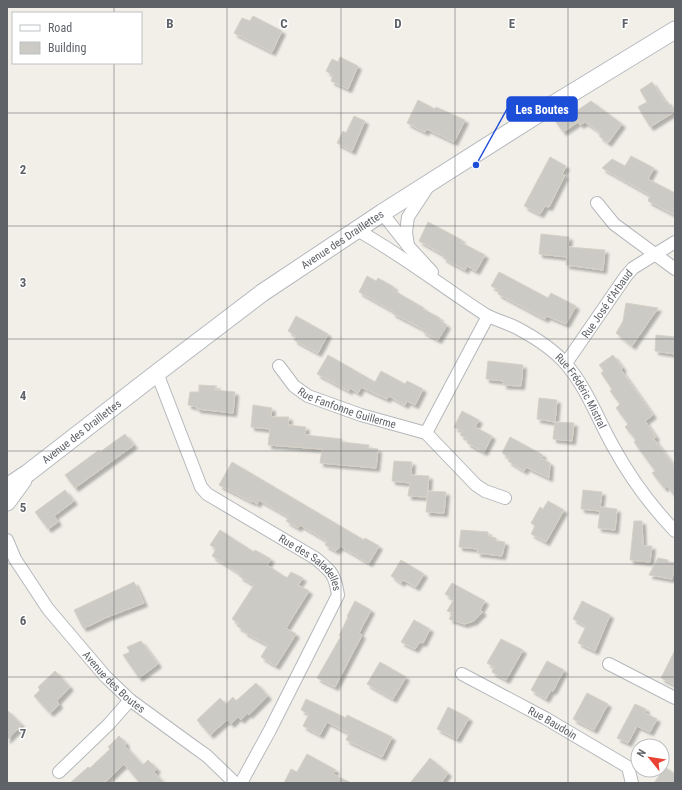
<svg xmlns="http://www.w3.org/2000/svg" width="682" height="790" viewBox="0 0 682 790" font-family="'Roboto Condensed',sans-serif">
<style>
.building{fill:#cccac5;stroke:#d6d1c6;filter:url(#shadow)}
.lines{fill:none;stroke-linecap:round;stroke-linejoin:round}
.street-casing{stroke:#b5b8bc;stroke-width:14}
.secondary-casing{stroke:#b6babf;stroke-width:19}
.street{stroke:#fff;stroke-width:12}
.secondary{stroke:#fff;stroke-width:17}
.grid{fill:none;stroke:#5f6368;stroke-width:1;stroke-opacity:0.55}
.labels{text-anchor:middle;stroke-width:3;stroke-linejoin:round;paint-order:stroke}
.street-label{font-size:11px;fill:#5f6368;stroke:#fff}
.grid-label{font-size:13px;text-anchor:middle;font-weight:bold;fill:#5f6368;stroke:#fff;stroke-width:3;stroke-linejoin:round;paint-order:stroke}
.leader{fill:none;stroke:#1d4ed8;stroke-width:1.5}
.callout-dot{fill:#1d4ed8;stroke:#fff;stroke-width:1.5}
.callout{fill:#1d4ed8;stroke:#1d4ed8;stroke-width:1.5}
.callout-label{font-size:12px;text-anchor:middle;font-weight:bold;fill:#fff}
</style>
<defs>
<filter id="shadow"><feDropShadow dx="3.5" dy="3.5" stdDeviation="1" flood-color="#0004"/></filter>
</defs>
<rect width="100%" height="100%" fill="#f1efe8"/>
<path class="building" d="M253,16L282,31L272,52L234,33L242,18L250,21Z
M340,57L358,66L348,89L331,81L333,75L326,71L332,59L338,62Z
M652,82L665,102L667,101L674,112L650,127L638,107L647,102L640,90Z
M418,100L435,109L436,107L465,120L454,142L427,129L425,132L407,123Z
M591,101L622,124L608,143L599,136L601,133L585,122L580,125L578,122L563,132L554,119L575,106L578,110Z
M354,116L365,121L352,151L337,143L343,131L346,133Z
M631,156L654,168L648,179L675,193V215L648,201L650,195L602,168L612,159L625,166Z
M550,157L566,166L562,174L565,175L549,207L545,206L540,214L524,206Z
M428,222L462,240L460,242L485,255L476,271L467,266L465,270L443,258L444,255L419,241Z
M541,234L569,237L567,257L539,254Z
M568,247L605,250L603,270L566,265Z
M499,272L548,298L551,293L576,306L566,324L547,316L545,319L498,294L499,290L491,286Z
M367,276L376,281L378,278L394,287L393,290L424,308L423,309L440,318L439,320L447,325L438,340L422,331L423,329L392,313L393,311L359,292Z
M626,303L658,308L632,346L616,333L623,321Z
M296,316L328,334L318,353L294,340L296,336L288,331Z
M656,335L675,337V354L655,351Z
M328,355L375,382L381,371L405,384L407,381L423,389L415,405L407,401L405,405L389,396L387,399L361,387L358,393L350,388L349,391L317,374Z
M613,355L623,368L621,370L653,415L645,421L656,437L654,439L675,467V497L667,486L664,488L652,473L655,471L634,442L636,440L625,427L628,424L616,408L620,404L610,391L612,389L601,373L604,371L599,365Z
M488,361L523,365L521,386L503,385L504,381L486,379Z
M199,385L217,386L214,390L235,392L233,413L197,409V407L188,405L190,392H199Z
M539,398L557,400L555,422L537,419Z
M253,405L272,408L271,417H289L288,425L306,427L305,435L342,439L341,442L369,445L368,448L378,449L376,468L320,463L322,449L268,445L270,429L251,427Z
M462,411L479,420L475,427L492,436L484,452L467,443L468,439L460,435L462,431L454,427Z
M555,422L574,423L572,441L553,439Z
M125,434L134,445L75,488L65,475L99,450L100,452Z
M510,437L543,455L541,458L550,463L549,478L526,467L524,471L508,461L510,458L502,453Z
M394,461L412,462L411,475L429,476L427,497L408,496L410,483L392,481Z
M232,462L364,540L365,538L379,546L369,563L340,546L336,551L325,545L327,541L300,525L298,528L286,521L289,517L259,500L257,504L253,501L252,502L219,485Z
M65,490L74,501L54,516L58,522L48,529L35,512Z
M583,490L602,492L600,507L617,509L615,530L598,528L600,511L581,509Z
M428,491L446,492L444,513L426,512Z
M548,501L564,510L546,542L531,534L535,526L531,523L540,507L543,509Z
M634,521H642L643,546H652L650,562L630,560Z
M220,530L254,552L255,550L271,559L267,565L287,578L291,572L303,578L298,585L309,591L286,628L296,634L276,666L261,657L268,645L244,632L245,631L237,626L239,624L232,619L254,585L239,576L241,574L212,556L216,549L210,545Z
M461,530L488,532V536L496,538V541L505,542L502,556L477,553L478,549L459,547Z
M658,558L668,560V562L675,563L672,579L649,575Z
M401,560L424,574L416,587L403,580L401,583L391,576Z
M134,582L144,603L105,618L89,626L83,628L74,610Z
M452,583L485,601L480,610L483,612L474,621L464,624L449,619L453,613L447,611L454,599L445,594Z
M355,601L371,610L359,633L362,635L335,687L317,678L341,636H339L348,617L347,616Z
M582,601L610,615L595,651L578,643L586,626L573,619Z
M414,620L430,629L423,643L420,642L415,649L401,642Z
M501,639L523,650L506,680L492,672L494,667L487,663Z
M141,641L158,664L139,678L123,655L130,652L127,647Z
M675,650V685L661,678Z
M547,661L564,670L553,691L551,690L546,699L531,690Z
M380,662L406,677L393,699L367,684Z
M55,671L70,687L57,701L59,705L50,713L34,696L40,690L38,687Z
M256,683L268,696L249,715L248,713L241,720L238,717L231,724L227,720L210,735L197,720L220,698L226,704L233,697L236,701Z
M587,693L608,704L594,730L573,719Z
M306,699L346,718L347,715L392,737L382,757L346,740L349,733L327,722L320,735L303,726L309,714L301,710Z
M635,704L646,709L645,713L657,719L650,732L637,726L628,743L617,738Z
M448,707L469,718L457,739L437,729Z
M7,710L22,725L7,740Z
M119,736L126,743L125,746L143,765L148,760L157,769L154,772L164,783H140L124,764L104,783H70L88,767L90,768L110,749L108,747Z
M307,754L336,770L333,774L351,783H284L291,769L297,772Z
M430,758L448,773L441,783H410Z
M665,767L675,774V783H654Z"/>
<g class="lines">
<defs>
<g id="street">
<path d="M597,203L614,224L675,269"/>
<path d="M382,213L409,247L432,272"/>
<path id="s1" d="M357,230C402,255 443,287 486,315C496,320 507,323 517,328C534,337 553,349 566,364C587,388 598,420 614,448C630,477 651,506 675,531"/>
<path d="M408,246L406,232L408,217L429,185"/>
<path id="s2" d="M566,363L626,276L633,268L675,242"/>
<path id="s3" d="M279,366L294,386L308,396L361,415L426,433L476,485L485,491L505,498"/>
<path id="s4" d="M157,373L201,487L207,494L315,558C331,571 335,574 338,595L270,730L241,783"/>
<path d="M426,433L488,316"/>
<path id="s5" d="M7,540L15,559L48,609L105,676L130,700L193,746L207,756L235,783"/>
<path d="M609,664L675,698"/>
<path id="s6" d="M462,674L545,718L628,767L632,783"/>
<path d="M59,772L109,724L130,700"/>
</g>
<g id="secondary">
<path id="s7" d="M7,487L28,473L157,373L262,293L382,213L549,107L675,30"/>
<path d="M7,502L23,480"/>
</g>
</defs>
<use href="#street" class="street-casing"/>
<use href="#secondary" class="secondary-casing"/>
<use href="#street" class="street"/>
<use href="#secondary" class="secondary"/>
</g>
<path class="grid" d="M114,7V13M227,7V783M341,7V783M455,7V783M568,7V783M114,63V783M7,113H675M7,226H675M7,339H675M7,451H675M7,564H675M7,677H675"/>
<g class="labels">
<g class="street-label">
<text dy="4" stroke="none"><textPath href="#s7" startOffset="417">Avenue des Draillettes</textPath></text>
<text dy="4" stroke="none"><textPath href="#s2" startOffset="72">Rue José d'Arbaud</textPath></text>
<text dy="4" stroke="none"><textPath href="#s1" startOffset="280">Rue Frédéric Mistral</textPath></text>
<text dy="4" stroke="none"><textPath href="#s3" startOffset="83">Rue Fanfonne Guillerme</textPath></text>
<text dy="4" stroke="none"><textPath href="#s7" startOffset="93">Avenue des Draillettes</textPath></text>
<text dy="4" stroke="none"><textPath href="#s4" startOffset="257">Rue des Saladelles</textPath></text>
<text dy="4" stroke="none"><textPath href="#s5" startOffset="179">Avenue des Boutes</textPath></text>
<text dy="4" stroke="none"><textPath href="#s6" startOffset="103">Rue Baudoin</textPath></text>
</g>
</g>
<g class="grid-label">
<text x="170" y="28">B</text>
<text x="284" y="28">C</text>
<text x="398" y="28">D</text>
<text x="512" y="28">E</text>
<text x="625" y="28">F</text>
<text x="23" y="174">2</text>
<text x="23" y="287">3</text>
<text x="23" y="400">4</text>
<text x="23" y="512">5</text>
<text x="23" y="625">6</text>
<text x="23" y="738">7</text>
</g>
<path class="leader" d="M476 165L507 109"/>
<circle class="callout-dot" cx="476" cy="165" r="4"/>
<rect class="callout" x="507" y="97" width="70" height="24" rx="4"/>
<g class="callout-label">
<text x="542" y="114">Les Boutes</text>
</g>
<rect width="682" height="790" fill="none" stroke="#5f6368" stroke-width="16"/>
<rect x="12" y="12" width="130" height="52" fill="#ffffff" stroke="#bfc1c3"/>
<rect x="20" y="25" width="20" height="6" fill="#ffffff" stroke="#bfc1c3"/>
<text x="48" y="32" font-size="12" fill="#5f6368">Road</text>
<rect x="20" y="42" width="20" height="12" fill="#cccac5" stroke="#bfc1c3"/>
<text x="48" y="52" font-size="12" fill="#5f6368">Building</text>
<g transform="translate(650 758) rotate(300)"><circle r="19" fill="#ffffff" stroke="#bfc1c3"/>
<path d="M0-3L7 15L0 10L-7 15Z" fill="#ea4335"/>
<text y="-6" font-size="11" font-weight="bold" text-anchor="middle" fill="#5f6368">N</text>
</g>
</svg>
